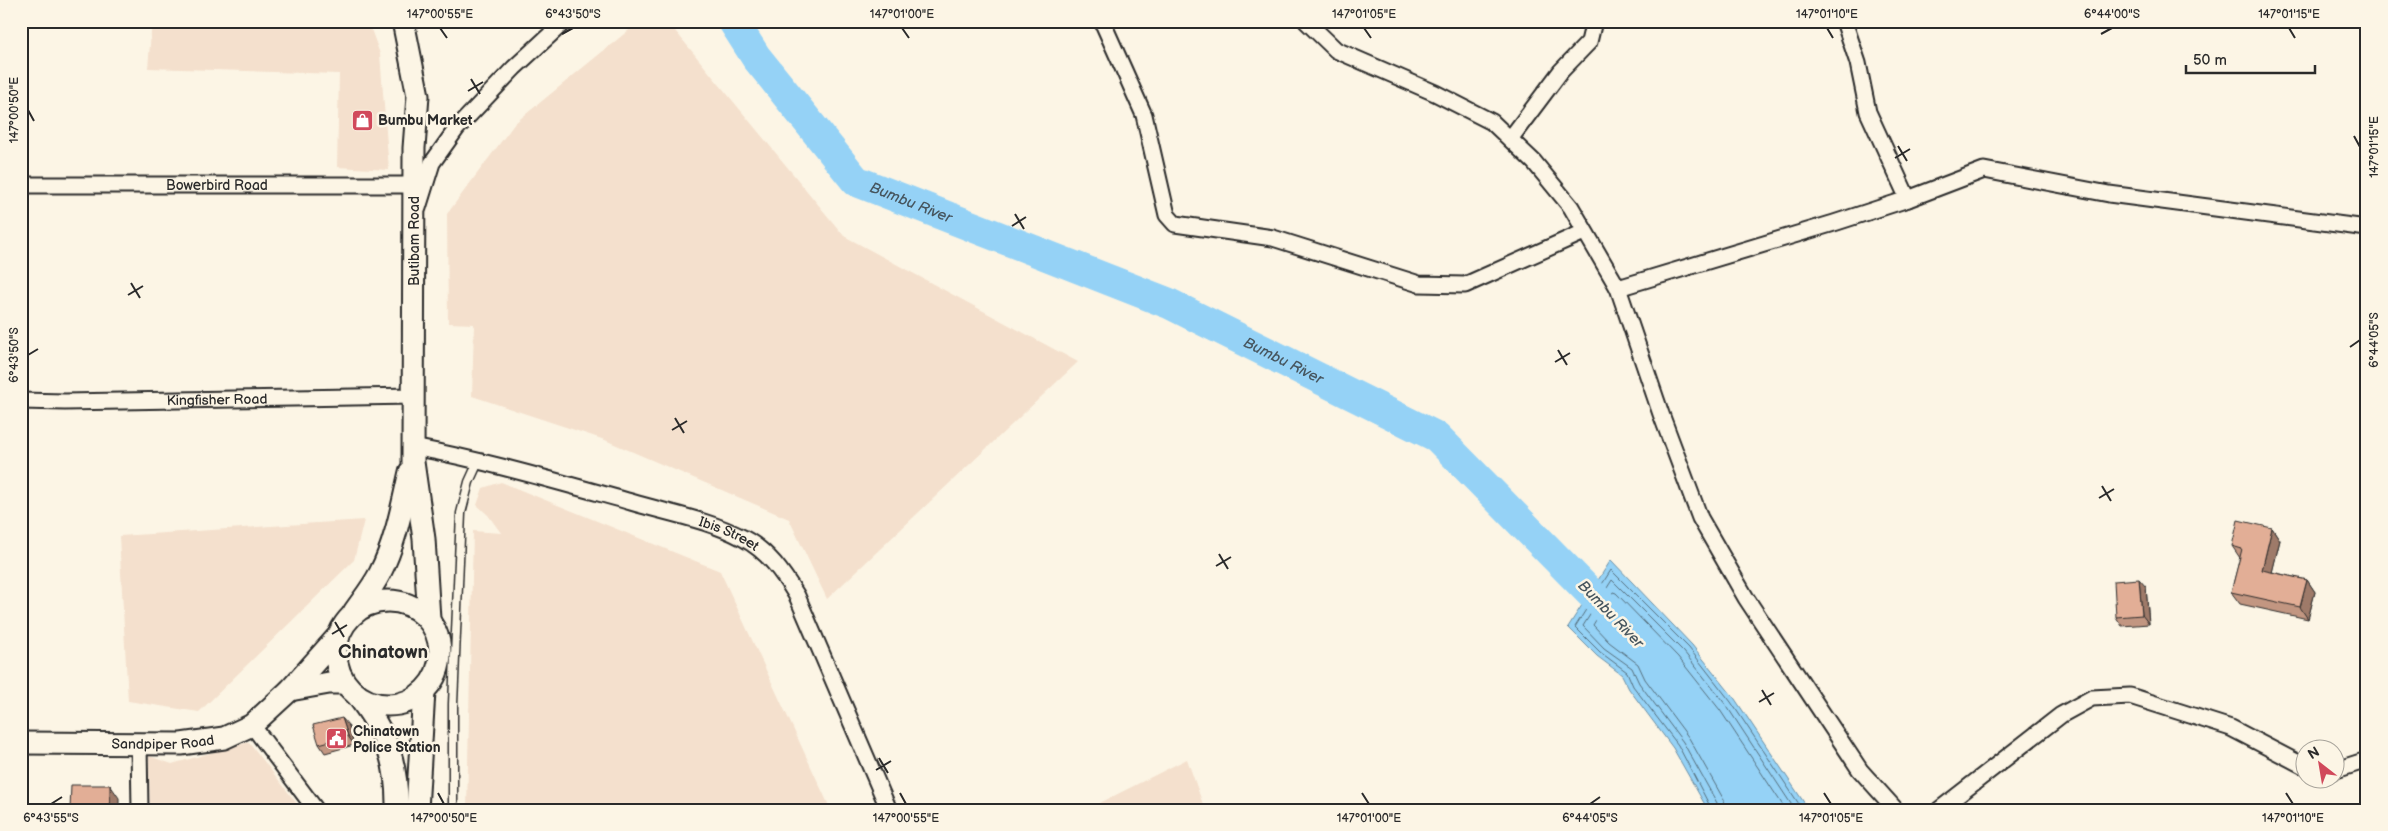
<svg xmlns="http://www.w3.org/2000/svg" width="2388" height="831" viewBox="0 0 2388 831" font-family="'Balsamiq Sans',sans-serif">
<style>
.built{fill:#f4e0cd}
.water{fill:#95d2f6;stroke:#6b8fa5}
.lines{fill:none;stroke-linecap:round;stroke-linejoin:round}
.shore{stroke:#556e7c;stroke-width:1}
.river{stroke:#95d2f6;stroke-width:31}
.lane-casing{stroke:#2b2b2b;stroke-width:11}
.street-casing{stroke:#2b2b2b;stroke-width:19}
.secondary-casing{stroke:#2b2b2b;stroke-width:25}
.lane{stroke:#fcf5e5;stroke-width:8}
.street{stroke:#fcf5e5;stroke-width:15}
.secondary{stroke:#fcf5e5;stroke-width:21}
.wall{fill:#c29681;stroke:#2b2b2b}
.shaded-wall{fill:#9e7a69;stroke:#2b2b2b}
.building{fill:#e2ae96;stroke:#2b2b2b}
.ticks{fill:none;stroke:#2b2b2b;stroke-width:2}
.labels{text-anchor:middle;stroke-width:5;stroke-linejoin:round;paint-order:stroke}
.poi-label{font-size:14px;font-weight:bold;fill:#2b2b2b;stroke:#fcf5e5;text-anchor:start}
.street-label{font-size:14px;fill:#2b2b2b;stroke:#fcf5e5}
.water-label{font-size:15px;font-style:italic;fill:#46555e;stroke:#fcf5e5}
.district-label{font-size:19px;font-weight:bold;fill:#2b2b2b;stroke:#fcf5e5}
.neatline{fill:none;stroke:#2b2b2b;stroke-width:2}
.ticks-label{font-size:12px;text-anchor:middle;fill:#2b2b2b}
</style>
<rect width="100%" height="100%" fill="#fcf5e5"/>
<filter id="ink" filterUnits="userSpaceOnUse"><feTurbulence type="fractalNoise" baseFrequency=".02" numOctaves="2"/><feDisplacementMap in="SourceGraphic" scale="10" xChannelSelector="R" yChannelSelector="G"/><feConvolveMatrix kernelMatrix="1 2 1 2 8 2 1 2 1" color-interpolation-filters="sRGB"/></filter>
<g filter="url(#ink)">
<path class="built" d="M152,21H368L380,54L389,170L337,167L339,74L148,68Z
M640,21H667L844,236L1078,362L827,599L789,519L605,440L472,396L474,324L448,323L447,214L515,123Z
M501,482L720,571L831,810H467L473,531L501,533L488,515L477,505L483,488Z
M364,520L354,560L199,712L128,701L119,536Z
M249,742L302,810H150L149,756L172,764Z
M1187,759L1205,810H1086Z"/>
<path class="water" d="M1611,560L1692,645L1735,699L1809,810H1708L1673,748L1629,689L1622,675L1597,656L1568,627Z"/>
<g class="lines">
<path class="shore" d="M1712,810L1678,745L1633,686L1627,672L1600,652L1575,627L1611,570L1689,648L1731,702L1803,810
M1718,810L1717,803L1683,742L1639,683L1632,668L1604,648L1583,626L1612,580L1684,652L1726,705L1795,810
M1726,810L1724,800L1689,738L1645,679L1638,664L1609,642L1593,625L1613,592L1616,593L1678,657L1720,710L1786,810"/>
<path class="river" id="s1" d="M733,21L756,57L856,181L1168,303L1437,437L1620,623"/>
<defs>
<path id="lane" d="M453,810V704L461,513L469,482L479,460"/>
<g id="street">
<path d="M1102,21L1144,115L1167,215L1175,224L1273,238L1419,284L1465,285L1584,232"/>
<path d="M1306,21L1336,50L1435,93L1492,122L1534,162L1571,207L1618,288L1661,414L1700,518L1746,598L1860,770L1896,810"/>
<path d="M1844,21L1858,63L1868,112L1908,199"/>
<path d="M1510,139L1561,71L1589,42L1594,21"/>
<path id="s2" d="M21,185H414"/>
<path d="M418,208L432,163L457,128L514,68L565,21"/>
<path d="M1618,288L1834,223L1908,199L1984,170L2109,194L2367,228"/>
<path id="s3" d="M21,401L65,402L414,396"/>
<path id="s4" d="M413,447C487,461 559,482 631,502C668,513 709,520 743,538C768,551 783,573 797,596L889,810"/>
<path d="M252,725L316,810"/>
<path d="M139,744L140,810"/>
<path d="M2336,770L2367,760"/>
<path d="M1939,810L2061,715L2092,698L2130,696L2231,728L2306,767"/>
</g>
<g id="secondary">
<path d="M403,21L418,96L414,148L413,462L424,539L429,619"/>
<circle cx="388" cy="653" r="52"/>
<path d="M354,612C363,599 373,587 380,573C396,542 402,506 410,472"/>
<path d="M290,690L329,683H345"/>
<path d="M357,695C386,733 398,761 397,810"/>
<path id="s5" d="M21,743L181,744L224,738L252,725L290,690L339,635"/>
<path d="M417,810L424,691"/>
</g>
</defs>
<use href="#lane" class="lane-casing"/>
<use href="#street" class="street-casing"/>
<use href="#secondary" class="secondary-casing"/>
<use href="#lane" class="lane"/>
<use href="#street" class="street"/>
<use href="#secondary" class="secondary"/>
</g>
<path class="wall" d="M2272,528L2280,540L2272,572L2307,580L2315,592L2308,619L2240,604L2231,592L2240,558L2232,546Z
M2146,587L2149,624L2122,626L2116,617Z
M349,726L354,745L325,753L319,744Z"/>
<path class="shaded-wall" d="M2272,528L2280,540L2270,581L2262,570Z
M2139,579L2146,587L2149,624L2142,615Z
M2307,580L2315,592L2308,619L2300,607Z
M342,718L349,726L354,745L348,736Z
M110,785L119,798V810H110Z"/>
<path class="building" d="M2238,520L2272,528L2262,570L2307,580L2300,607L2231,592L2242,549L2232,546Z
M2139,579L2142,615L2116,617L2114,581Z
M342,718L348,736L319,744L313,725Z
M71,785H110V810H70Z
M1999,805L2006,810H1995Z"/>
</g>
<path class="ticks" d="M440,28L447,38M902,28L909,38M1364,28L1371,38M1827,28L1833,38M2289,28L2295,38M562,34L573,28M2101,34L2112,28M471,79L480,94M468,91L483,82M28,110L34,121M2354,136L2360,147M1898,146L1907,161M1895,158L1910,149M1015,214L1024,229M1012,226L1026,217M131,283L140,298M128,295L143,286M2350,347L2360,340M1558,350L1567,365M28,355L38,349M1555,362L1570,353M675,418L684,433M672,430L687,421M2102,486L2111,501M2099,498L2114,489M1219,554L1228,569M1216,566L1231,557M335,622L344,637M332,634L347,625M1762,690L1771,705M1759,702L1774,693M879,758L888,773M876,770L891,761M438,793L444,804M900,793L906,804M1362,793L1369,804M1824,793L1831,804M2286,793L2293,804M51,804L62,797M1590,804L1600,797"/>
<defs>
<symbol id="shop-square" viewBox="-11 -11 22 22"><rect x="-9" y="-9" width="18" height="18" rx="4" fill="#d1495b" stroke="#fcf5e5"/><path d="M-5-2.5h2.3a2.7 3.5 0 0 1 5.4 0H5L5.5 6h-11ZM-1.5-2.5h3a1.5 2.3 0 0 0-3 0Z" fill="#fff"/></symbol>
<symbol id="civic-square" viewBox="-11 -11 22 22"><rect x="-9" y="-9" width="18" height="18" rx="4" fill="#d1495b" stroke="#fcf5e5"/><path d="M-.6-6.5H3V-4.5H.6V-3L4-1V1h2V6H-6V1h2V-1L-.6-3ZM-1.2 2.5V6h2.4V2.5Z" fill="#fff"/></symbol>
</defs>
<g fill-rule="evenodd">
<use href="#shop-square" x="350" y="108" width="25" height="25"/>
<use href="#civic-square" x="324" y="726" width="25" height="25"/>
</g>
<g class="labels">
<g class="poi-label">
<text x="378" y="125">Bumbu Market</text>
<text x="353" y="736">Chinatown<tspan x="353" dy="16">Police Station</tspan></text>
</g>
<g class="street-label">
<text dy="5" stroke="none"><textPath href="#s2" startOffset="196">Bowerbird Road</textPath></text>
<text transform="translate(414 241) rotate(-90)" y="5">Butibam Road</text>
<text dy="5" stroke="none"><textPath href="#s3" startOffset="196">Kingfisher Road</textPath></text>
<text dy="5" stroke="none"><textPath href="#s4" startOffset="328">Ibis Street</textPath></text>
<text dy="5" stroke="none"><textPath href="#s5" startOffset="142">Sandpiper Road</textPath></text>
</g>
<g class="water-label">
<text dy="5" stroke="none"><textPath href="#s1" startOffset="261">Bumbu River</textPath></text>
<text dy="5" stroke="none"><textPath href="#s1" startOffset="666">Bumbu River</textPath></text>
<text transform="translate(1611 614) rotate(46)" y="5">Bumbu River</text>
</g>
<g class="district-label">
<text x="383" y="658">Chinatown</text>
</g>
</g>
<rect width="2388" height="831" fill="none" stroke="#fcf5e5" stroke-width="55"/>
<g transform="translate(2320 764) rotate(329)"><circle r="24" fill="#fcf5e5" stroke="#a8a49b"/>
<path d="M0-4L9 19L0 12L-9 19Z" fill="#d1495b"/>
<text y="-8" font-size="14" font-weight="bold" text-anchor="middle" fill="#2b2b2b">N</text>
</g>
<path d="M2186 65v8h129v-8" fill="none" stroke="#2b2b2b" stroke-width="2.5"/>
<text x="2193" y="65" font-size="15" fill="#2b2b2b" stroke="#fcf5e5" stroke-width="4" paint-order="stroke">50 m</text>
<rect x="28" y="28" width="2332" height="776" class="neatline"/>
<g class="ticks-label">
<text x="440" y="18">147°00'55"E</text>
<text x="573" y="18">6°43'50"S</text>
<text x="902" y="18">147°01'00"E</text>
<text x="1364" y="18">147°01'05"E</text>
<text x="1827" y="18">147°01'10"E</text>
<text x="2112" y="18">6°44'00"S</text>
<text x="2289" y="18">147°01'15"E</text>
<text transform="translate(14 110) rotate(-90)" y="4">147°00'50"E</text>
<text transform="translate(2374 147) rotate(-90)" y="4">147°01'15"E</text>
<text transform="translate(2374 340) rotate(-90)" y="4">6°44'05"S</text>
<text transform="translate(14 355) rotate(-90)" y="4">6°43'50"S</text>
<text x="51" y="822">6°43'55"S</text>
<text x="444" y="822">147°00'50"E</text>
<text x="906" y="822">147°00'55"E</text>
<text x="1369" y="822">147°01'00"E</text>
<text x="1590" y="822">6°44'05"S</text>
<text x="1831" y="822">147°01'05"E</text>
<text x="2293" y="822">147°01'10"E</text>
</g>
</svg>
